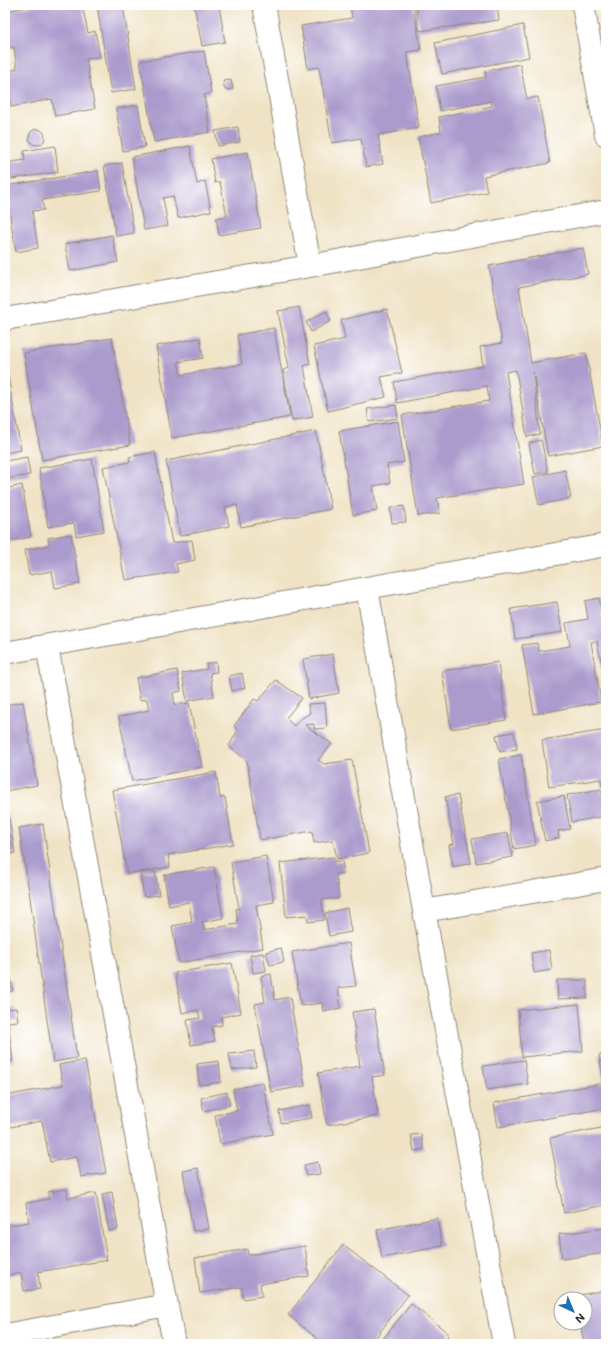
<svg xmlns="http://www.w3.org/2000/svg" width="611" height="1349" viewBox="0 0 611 1349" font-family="Mali,sans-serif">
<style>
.building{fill:#ab9bcd}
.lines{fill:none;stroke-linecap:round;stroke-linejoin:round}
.minor-casing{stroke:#8e8778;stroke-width:24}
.minor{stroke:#fff;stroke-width:22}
</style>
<rect width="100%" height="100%" fill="#fff"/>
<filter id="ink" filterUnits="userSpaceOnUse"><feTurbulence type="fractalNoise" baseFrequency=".025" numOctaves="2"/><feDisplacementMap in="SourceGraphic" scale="8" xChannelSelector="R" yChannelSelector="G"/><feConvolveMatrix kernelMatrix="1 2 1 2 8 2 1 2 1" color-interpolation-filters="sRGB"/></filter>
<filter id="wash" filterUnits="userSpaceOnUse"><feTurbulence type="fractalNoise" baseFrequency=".012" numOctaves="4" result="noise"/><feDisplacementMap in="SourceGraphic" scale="16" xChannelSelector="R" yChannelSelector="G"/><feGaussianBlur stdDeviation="0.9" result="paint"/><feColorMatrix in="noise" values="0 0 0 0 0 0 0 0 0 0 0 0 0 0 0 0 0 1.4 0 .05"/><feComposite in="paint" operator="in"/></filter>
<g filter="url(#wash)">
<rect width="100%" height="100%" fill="#f0e3c5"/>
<g id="blocks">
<path class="building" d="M38,5H82L88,33L95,31L100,57L86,59L95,109L55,116L52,99L11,107L5,71L17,69L14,47L5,49V11Z
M97,5H123L136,89L111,93Z
M194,5H219L225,42L202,46Z
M350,5H413L421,50L407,52L419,128L378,135L383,164L366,167L361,138L332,143L319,67L308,69L301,26L352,18Z
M416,5H497L499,20L419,31Z
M523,25L529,57L442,74L435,43Z
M204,51L211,93L204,95L210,132L154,142L140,61Z
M520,64L527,99L538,97L550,163L484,176L487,192L431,203L418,137L441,132L439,117L492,106L491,101L440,111L436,86L486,77L485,71Z
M231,80L233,89L225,90L223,81Z
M138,105L145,147L123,151L116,109Z
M238,127L240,142L218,146L215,131Z
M29 137a8 8 0 1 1 16 0a8 8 0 1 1-16 0Z
M55,146L58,172L5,180V163L25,160L24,151Z
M190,146L197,184L205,181L211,211L178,218L173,196L163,198L168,226L144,230L132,157Z
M248,152L261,228L219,235L216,218L227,216L220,182L215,183L211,159Z
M122,163L134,233L116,236L104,166Z
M98,171L101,191L42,200L44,210L32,211L38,248L16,252L5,186Z
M112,235L118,262L70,271L65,244Z
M583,248L588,274L519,287L531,363L586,353L603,446L548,456L533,372L540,434L527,437L516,370L506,372L524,484L437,498L440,513L418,516L402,415L489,401L487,386L397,403L394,382L483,366L480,347L502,343L489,266Z
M299,307L310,364L304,366L313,417L292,421L283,370L289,368L278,311Z
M387,309L402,373L381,377L386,397L328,411L314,346L345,339L341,320Z
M326,311L331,321L311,332L306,322Z
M274,328L290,417L172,438L156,346L200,338L203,358L178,362L181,375L242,364L237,335Z
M112,338L130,445L42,460L24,353Z
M5,359L21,450L5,453Z
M396,405L398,418L369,422L367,409Z
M398,421L404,462L387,465L390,483L373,486L377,511L353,515L339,431Z
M316,431L331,509L241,527L237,505L225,507L229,526L180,536L166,461Z
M541,440L548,472L535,474L529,443Z
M155,452L172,543L192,540L195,560L176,564L178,572L125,580L103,467L130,462L129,457Z
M27,457L30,475L5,479V461Z
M92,459L104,531L76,536L74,523L48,527L39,468Z
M565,470L571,498L539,505L533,477Z
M22,485L31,537L5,542V489Z
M404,506L406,522L392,523L390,508Z
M71,534L80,584L55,588L52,571L29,575L25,550L49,545L48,538Z
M599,598L606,639V676H604L597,641L591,642L601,702L534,714L522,645L537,643L539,651L570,646L566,623L588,619L585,601Z
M604,600H606V613H605Z
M557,602L562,632L515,639L511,609Z
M333,654L339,693L309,699L303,659Z
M216,662L217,672L210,673L214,696L187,701L182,673L207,669L206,664Z
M498,662L506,720L451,729L442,671Z
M177,670L181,691L173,693L175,705L189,703L202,767L132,781L119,717L149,710L147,699L140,700L136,678Z
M242,673L245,688L232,691L229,676Z
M276,680L302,698L286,718L294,726L299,720L310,713L308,704L325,703L327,728L314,729V724L305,725L332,744L318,760L324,764L352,760L369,853L337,859L333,840L314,843L312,831L260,840L247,761L229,746L238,730L234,726L254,699L258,701Z
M23,702L37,785L5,791V705Z
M606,730V787H602L601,779L549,787L542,740Z
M514,732L517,749L500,752L496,735Z
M521,755L536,845L514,849L499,759Z
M216,772L220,798L225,797L233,844L168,855L170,867L127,874L112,790Z
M601,789L602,794H606V816L572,822L567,795Z
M458,795L471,863L453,867L449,845L454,844L445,797Z
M564,796L570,829L558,831L559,838L545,841L537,801Z
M5,813H8L15,853L5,856Z
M43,824L77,1058L53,1062L29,891L19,828Z
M508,833L513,857L476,863L472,839Z
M266,856L274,902L256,905L263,948L179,963L172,926L192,922L189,902L169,906L164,875L214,867L223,918L202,922L204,930L238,924L236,909L239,908L231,862Z
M334,857L335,862L342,861L344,873L336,874L339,898L322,900L324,920L308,922L307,915L286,917L280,863Z
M5,866L8,879L5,880Z
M155,871L159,895L144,897L140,873Z
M347,908L351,932L329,936L325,913Z
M349,943L356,986L338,988L341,1008L323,1011L322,1003L301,1006L292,952Z
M281,948L284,962L270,965L266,952Z
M549,950L552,970L534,973L531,953Z
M263,953L266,971L253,973L250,955Z
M232,963L241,1013L221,1017L222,1025L212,1027L215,1041L191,1045L187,1020L200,1018L198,1010L182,1013L175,973Z
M271,974L275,1000L290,997L305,1086L271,1092L255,1004L265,1002L261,976Z
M557,980H587V998L558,999Z
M5,981H11L13,991L6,992L8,1009L16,1008L18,1021L8,1022L13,1061L5,1062Z
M579,1004L583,1051L522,1057L518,1010Z
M374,1009L385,1075L372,1077L378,1116L327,1125L318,1073L360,1066L352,1012Z
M254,1051L256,1067L232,1070L229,1054Z
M606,1054V1108L498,1127L494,1103L604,1083L599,1055Z
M85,1060L106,1173L81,1177L77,1157L50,1162L42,1121L5,1128V1096L63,1085L59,1065Z
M524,1060L528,1084L487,1090L483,1066Z
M219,1061L221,1082L199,1085L197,1064Z
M263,1083L273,1134L220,1144L215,1115L237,1111L233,1089Z
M227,1092L230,1105L204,1111L201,1098Z
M310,1105L312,1118L281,1123L279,1111Z
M606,1127V1205L564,1213L550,1138Z
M421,1134L424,1149L414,1151L411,1135Z
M318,1162L320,1174L306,1176L304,1165Z
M198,1168L209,1229L193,1231L183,1171Z
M67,1189L68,1198L96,1193L107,1260L38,1272L40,1289L24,1291L21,1273L5,1276V1226L29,1222L26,1203L49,1199L48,1192Z
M112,1192L118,1229L109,1231L102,1194Z
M437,1218L442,1246L382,1258L377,1230Z
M606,1228V1253L562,1259L559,1234Z
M343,1245L408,1295L371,1344H324L288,1315Z
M305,1246L309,1276L260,1284L262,1296L243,1299L241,1287L200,1293L195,1258L247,1249L248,1255Z
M606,1290V1344H584L580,1323H585V1299H576L575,1296Z
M411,1304L448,1333L446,1344H379Z"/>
</g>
</g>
<g filter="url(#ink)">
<use href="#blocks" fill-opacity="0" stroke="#8e8778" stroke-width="1"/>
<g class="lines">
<defs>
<path id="minor" d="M264,5L310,266
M583,5L606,135
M5,319L310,266L606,211
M367,588L424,911L504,1344
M47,646L174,1344
M5,653L606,545
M424,911L606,879
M5,1335L167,1305"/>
</defs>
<use href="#minor" class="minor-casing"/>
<use href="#minor" class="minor"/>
</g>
</g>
<rect width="611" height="1349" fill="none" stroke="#fff" stroke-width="20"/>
<g transform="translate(573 1311) rotate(136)"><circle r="19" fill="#ffffff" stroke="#aaaaaa"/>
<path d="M0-3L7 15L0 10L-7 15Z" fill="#1f6fb2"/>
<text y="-6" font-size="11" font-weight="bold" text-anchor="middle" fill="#2b2b2b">N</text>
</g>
</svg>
